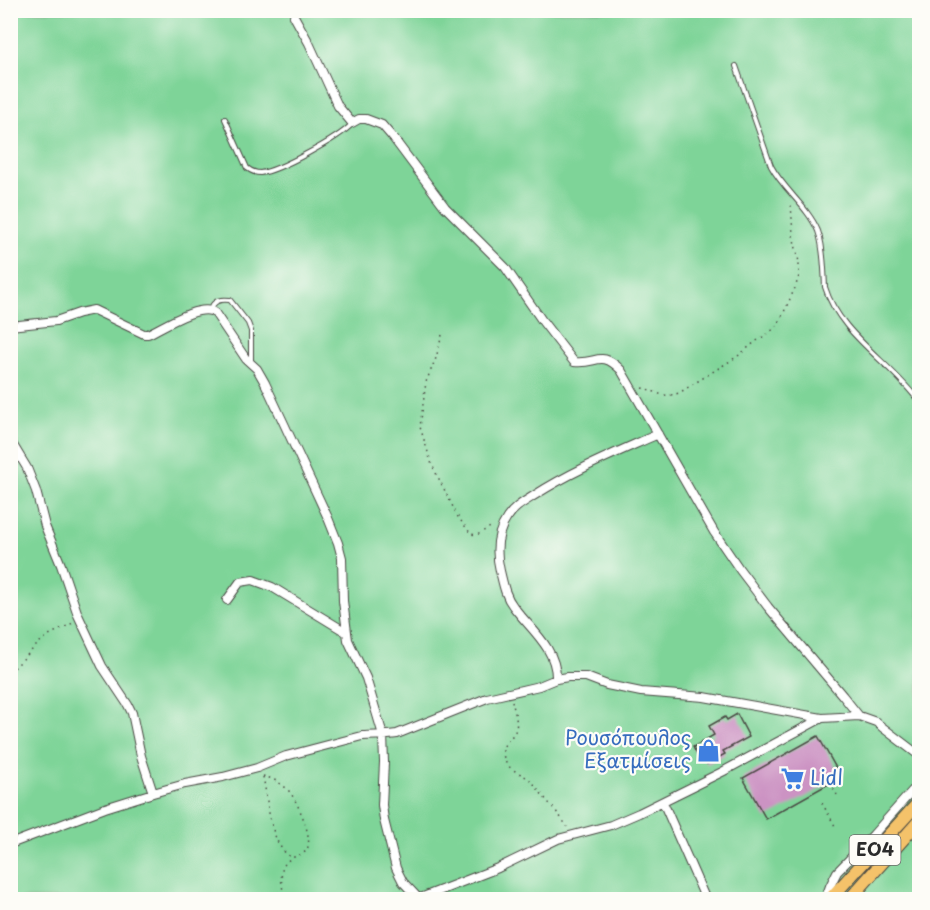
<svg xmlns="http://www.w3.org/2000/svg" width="930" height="910" viewBox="0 0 930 910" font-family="'Playpen Sans',sans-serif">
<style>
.green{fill:#7ed498;stroke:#548062;stroke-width:1.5}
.building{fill:#cc93c3}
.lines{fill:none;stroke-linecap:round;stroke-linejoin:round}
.service-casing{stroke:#484742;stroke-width:6}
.minor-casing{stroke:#484742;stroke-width:10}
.primary-casing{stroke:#484742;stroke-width:14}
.path{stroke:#484742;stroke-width:1.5;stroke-dasharray:1.5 4.5;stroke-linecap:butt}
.service{stroke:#fff;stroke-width:4}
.minor{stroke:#fff;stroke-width:8}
.primary{stroke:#f4c26a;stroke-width:12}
.labels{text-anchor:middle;stroke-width:4.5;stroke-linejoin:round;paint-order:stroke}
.shield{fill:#fdfcf7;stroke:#6a6a68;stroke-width:1.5}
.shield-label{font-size:18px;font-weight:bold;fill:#2b2b2b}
.shop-label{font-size:20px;fill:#366cbe;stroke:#fdfcf7;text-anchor:end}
</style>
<rect width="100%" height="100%" fill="#fdfcf7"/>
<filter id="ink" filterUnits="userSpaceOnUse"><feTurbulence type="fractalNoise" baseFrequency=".0167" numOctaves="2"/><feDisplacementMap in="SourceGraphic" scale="12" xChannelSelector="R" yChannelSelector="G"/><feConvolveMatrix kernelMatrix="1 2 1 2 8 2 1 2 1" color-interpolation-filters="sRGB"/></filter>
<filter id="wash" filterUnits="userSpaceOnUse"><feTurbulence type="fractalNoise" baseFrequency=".008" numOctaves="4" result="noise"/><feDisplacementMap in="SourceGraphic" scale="24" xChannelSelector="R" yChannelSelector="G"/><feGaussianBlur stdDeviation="1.35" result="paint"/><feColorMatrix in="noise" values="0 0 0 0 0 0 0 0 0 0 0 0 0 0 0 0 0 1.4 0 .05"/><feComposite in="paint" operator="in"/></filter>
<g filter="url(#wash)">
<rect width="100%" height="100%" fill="#eae4c5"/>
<path class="green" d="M11,11H919V899H11Z"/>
<g id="blocks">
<path class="building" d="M737,714L749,737L723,751L725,754L707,764L701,753L697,755L693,747L714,735L709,726L725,717L727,720Z
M818,736L841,777L766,819L743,778Z"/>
</g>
</g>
<g filter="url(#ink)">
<use href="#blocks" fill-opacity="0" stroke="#484742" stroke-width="1.5"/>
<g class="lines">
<defs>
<path id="service" d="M736,66L771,166C783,189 808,207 818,231C824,247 824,270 825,287C839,334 892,363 920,403
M225,119L247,168C251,171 255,173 260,173C279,171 339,138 352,124
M210,310C214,300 220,299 230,300L248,323L251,331V363"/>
<path id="minor" d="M294,16L309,43L338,106L352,123L359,119H366L382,125L394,139L445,207L505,267L543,322L574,362C597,365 600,349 621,370L714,532L740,570L768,607L843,696L859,716L876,722L882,727L920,756
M10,326L56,321L79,313L94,310L144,334H148C163,327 201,302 215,313L246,359L257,369L265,383L328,518L338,543L342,558L343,601L348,640L366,678L383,735L384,762L382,805L384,820L396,868L403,882L420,900
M10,440L27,468L36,491L45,526L61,565L78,615L102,666L128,705L132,713L141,756L153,793
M227,600L240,582L253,580L272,587L346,632
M556,679C557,648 529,628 513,606C505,596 503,583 500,571C496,554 496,534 507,518C514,507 524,502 535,495C574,470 616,453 658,434
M663,802L706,900
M10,844L105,808L153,793L185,784L223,777L257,768L286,756L362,736C374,735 385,736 397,734L487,698L539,686L556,679L568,677H586L607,685L641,692L704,697L822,718
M418,899L498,868L558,839L611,825L639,813L722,772L822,718L859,716
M825,900L830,886L837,872L873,835L920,782"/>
<path id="primary" d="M829,900L920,801
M849,900L920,820"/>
</defs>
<use href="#service" class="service-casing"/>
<use href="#minor" class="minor-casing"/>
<use href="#primary" class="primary-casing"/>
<path class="path" d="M442,335L436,358L426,382L420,427L432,465L458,517L471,534L477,535L492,526
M642,388C659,391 659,399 679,393L738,356L755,342L769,333L778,325L795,288L799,276V262L793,235L791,203
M10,672L40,642L49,635L73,623
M512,701C514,710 518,721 516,729C512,741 499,742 504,758C507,770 520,772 529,779C535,784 539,791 544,797C552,807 561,816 567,827
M263,776C272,778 281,783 287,789C296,797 314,838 307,849C304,855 298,855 292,858C276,866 282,885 285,900
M263,777C268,799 269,845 291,857
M831,783L837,795
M822,803L835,826"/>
<use href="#service" class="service"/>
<use href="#minor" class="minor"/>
<use href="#primary" class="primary"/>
</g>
</g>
<defs>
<symbol id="shop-bare" viewBox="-9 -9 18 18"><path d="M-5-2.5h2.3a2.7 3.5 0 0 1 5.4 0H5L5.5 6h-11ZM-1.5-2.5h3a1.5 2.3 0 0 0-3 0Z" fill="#3f7fe0" stroke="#fdfcf7" stroke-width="2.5" paint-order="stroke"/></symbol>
<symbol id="supermarket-bare" viewBox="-9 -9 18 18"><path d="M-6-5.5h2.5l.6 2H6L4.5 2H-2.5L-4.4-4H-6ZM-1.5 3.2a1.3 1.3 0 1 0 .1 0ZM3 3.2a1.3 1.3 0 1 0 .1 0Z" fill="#3f7fe0" stroke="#fdfcf7" stroke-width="2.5" paint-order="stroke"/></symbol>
</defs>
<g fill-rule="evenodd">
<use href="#shop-bare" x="692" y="734" width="33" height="33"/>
<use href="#supermarket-bare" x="776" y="762" width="33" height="33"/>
</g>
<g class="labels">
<rect class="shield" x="849.5" y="835" width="51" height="30" rx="4.5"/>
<g class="shield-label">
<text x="875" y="856">ΕΟ4</text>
</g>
<g class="shop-label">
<text x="691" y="745">Ρουσόπουλος<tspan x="691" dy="23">Εξατμίσεις</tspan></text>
<text x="810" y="785" text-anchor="start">Lidl</text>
</g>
</g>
<rect width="930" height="910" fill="none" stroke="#fdfcf7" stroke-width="36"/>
</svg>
